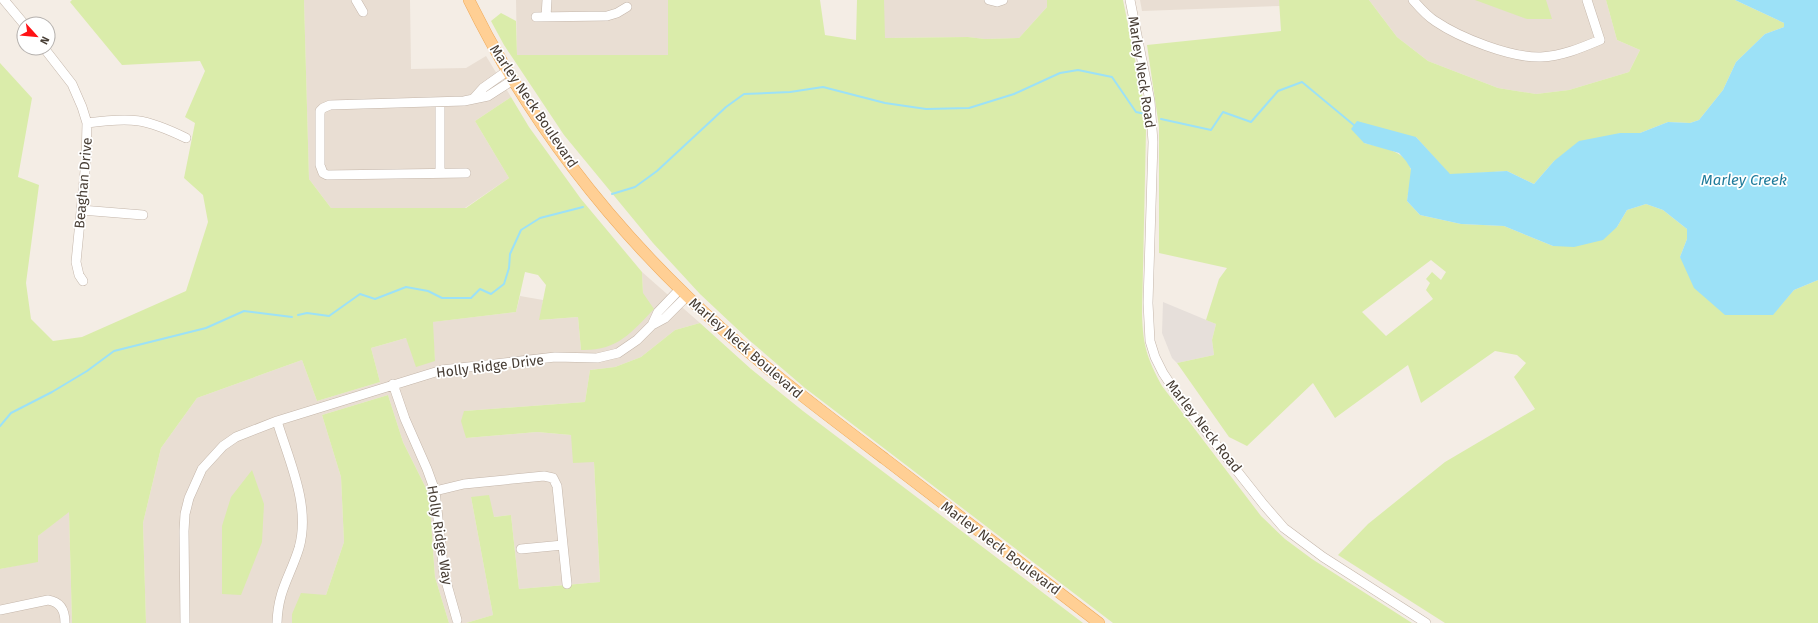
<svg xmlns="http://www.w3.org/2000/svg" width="1818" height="623" viewBox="0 0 1818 623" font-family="'Fira Sans',sans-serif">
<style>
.residential{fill:#e9ded3}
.industrial{fill:#e6dfda}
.green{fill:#daecaa;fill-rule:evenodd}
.water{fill:#9ce1f7}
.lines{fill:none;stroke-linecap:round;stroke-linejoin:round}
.stream{stroke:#9ce1f7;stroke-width:2}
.minor-casing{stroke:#c4b6aa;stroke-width:10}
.major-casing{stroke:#efa959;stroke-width:12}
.minor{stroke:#fff;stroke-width:9}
.major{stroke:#ffcf94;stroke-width:11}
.labels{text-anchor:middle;stroke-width:3.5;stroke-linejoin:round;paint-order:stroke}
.street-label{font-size:14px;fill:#473d34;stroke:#fff}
.water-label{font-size:15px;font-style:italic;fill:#1f7b9b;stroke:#fff}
</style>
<rect width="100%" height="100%" fill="#f4ede5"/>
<path class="residential" d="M304,0H410L411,69L466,68L486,56L511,97L475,121L509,178L465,208H331L309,179Z
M516,0H668V55H517Z
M884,0H1047V7L1019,38L985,39L968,37L884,38Z
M1140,0H1279L1280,6L1142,11Z
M1369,0H1606L1617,40L1640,50L1629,72L1569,90L1536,94L1498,88L1428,61L1397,37Z
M642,272L700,323L675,330L641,357L615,367L590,370L585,402L464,411L466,438L537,432L571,435L594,462L600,582L519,589L511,515L494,517L471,497L493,615L466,623H449L435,577L429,494L403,442L388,395L322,415L341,477L344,542L326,595L292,614V623H146L143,523L161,448L197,398L302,360L317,401L380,382L371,348L406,338L435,361L432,322L516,312L520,296L543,300L540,320L578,317L581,350L643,293Z
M69,511L72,623H0V569L38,561V536Z"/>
<path class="industrial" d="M1163,302L1216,324L1212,340L1214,355L1177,363L1172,358L1162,333Z"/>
<path class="green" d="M72,0H304L309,179L331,208H466L509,178L475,121L511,97L529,127L581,199L642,272L643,293L654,309C631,333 617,351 581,350L578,317L539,320L546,285L538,275L525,272L516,312L433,322L435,361L416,367L406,338L371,348L380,382L317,401L302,360L197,398L161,448L143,523L146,623H72L69,512L38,536V562L0,569V63L32,98L18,177L39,185L26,283L31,319L53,341L82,337L186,291L208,222L203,195L184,178L195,123L185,117L205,71L200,61L122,65L70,2Z
M668,0H820L825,35L856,40L857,0H884L885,38L968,37L985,39L1019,38L1047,7V0H1123L1142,94L1146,130L1142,314C1143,346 1147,358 1162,386L1261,516L1285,539L1312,559L1412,623H1113L805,388L749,340L700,294L653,243L564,135L504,45L491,21L501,13L516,21L517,55H668Z
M1279,0H1369L1397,37L1428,61L1498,88L1536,94L1569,90L1629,72L1640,50L1617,40L1606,0H1735L1784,23V27L1765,34L1736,62L1723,90L1699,120L1690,123L1668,122L1640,133H1620L1554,161L1534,184L1507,171L1450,175L1416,137L1364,143C1379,147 1407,150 1411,170C1412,177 1408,193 1407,201L1420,215L1461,224L1504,226L1553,246L1617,227L1627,210L1646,204L1663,210L1687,229V239L1680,257L1773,314L1794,290L1818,280V623H1445L1338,555L1368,524L1445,462L1535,409L1514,377L1526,363L1517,355L1495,351L1421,403L1408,365L1335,418L1313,383L1247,446L1229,437L1177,363L1214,355L1212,340L1216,324L1206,320L1219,279L1227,268L1159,253V127L1147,45L1281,31ZM1431,260L1446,272L1441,280L1432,272L1426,279L1430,283L1426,290L1433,299L1386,336L1362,312Z
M1475,0H1546L1552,19H1527Z
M700,323L751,369L803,411L1083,623H466L493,615L471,497L489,495L494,517L511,515L519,589L600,582L594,462L573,463L571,435L537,432L466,438L461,421L464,411L585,402L590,370L615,367L641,357L675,330Z
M388,395L403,442L429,494L435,577L449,623H292V614L301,593L326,595L344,542L341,477L322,415Z
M252,470L264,504L262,542L241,595L222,594V526L231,497Z"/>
<path class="water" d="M1735,0H1818V280L1794,290L1773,315H1725L1694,288L1680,257L1687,239V229L1663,210L1646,204L1627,210L1617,227L1603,240L1574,247L1553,246L1504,226L1461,224L1420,215L1407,201L1411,169L1406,161L1399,153L1364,143L1351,129L1357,121L1416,137L1450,174L1507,171L1534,184L1554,161L1579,141L1620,133H1640L1668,122L1690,123L1699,120L1723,90L1736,62L1765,34L1784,27V23Z"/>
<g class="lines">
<path class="stream" d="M1161,119L1211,130L1223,112L1251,122L1278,91L1302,82L1355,126
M612,194L635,187L657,171L726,107L744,94L790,92L823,87L885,103L926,109L969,108L1014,94L1060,73L1078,70L1112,77L1136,112L1145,114
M298,315L307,313L329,316L360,294L375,299L406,287L428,291L442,298H471L480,289L491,294L504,284L509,268L510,254L521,230L540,218L583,207
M0,426L11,413L52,392L87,371L114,351L206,328L244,311L292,317"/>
<defs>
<path id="minor" d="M4,0L24,24
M356,0L363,12
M989,0L997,2L1003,0
M1130,0L1150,101L1153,142L1148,303L1150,341L1155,357L1163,373L1181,400L1264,505L1284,528L1323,557L1426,623
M1413,0C1420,8 1427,16 1435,21C1460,38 1511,58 1541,57C1562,56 1581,48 1600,40L1587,0
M536,17L607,16L617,13L627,7
M546,17L547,0
M44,48L72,84L82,107L87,123L86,161L76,262L79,275L83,281
M474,98L483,88L507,71
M87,123C131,117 145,118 186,138
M440,173V103
M466,173L327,175L323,173L320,165V111L323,108L330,105L464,101L488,96L513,80
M81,210L143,215
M652,325L665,318L687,296
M393,384L405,419L427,469L435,491L444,574L457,620
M277,421C289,461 311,506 299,548C290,577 278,590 277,623
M435,491L464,484L544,476L553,478L557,486L567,584
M521,549L563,545
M0,610L48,600C61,602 65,611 65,623
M185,623L184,531L185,514L189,498L202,469L223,446L236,437L277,421L442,370L555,357L597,358L618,353L637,340L652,325L658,312L680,289"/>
<path id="major" d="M469,0C523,110 599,211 687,296C748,356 816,407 885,459C956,514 1028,568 1099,623"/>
</defs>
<use href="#minor" class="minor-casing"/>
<use href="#major" class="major-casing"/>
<use href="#minor" class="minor"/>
<use href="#major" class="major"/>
</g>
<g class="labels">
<g class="street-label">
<text transform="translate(1142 72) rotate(81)" y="5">Marley Neck Road</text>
<text transform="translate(534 106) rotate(56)" y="5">Marley Neck Boulevard</text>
<text transform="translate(83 183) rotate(-85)" y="5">Beaghan Drive</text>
<text transform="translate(746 348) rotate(41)" y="5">Marley Neck Boulevard</text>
<text transform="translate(490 366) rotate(-7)" y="5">Holly Ridge Drive</text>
<text transform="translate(1204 426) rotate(52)" y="5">Marley Neck Road</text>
<text transform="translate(440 535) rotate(81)" y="5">Holly Ridge Way</text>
<text transform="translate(1001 548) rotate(37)" y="5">Marley Neck Boulevard</text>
</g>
<g class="water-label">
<text x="1744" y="185">Marley Creek</text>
</g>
</g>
<g transform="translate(36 36) rotate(117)"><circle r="19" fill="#ffffff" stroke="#b5b1ae"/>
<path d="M0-3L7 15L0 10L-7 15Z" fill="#ff1215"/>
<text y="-6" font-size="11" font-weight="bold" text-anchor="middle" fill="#473d34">N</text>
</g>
</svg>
